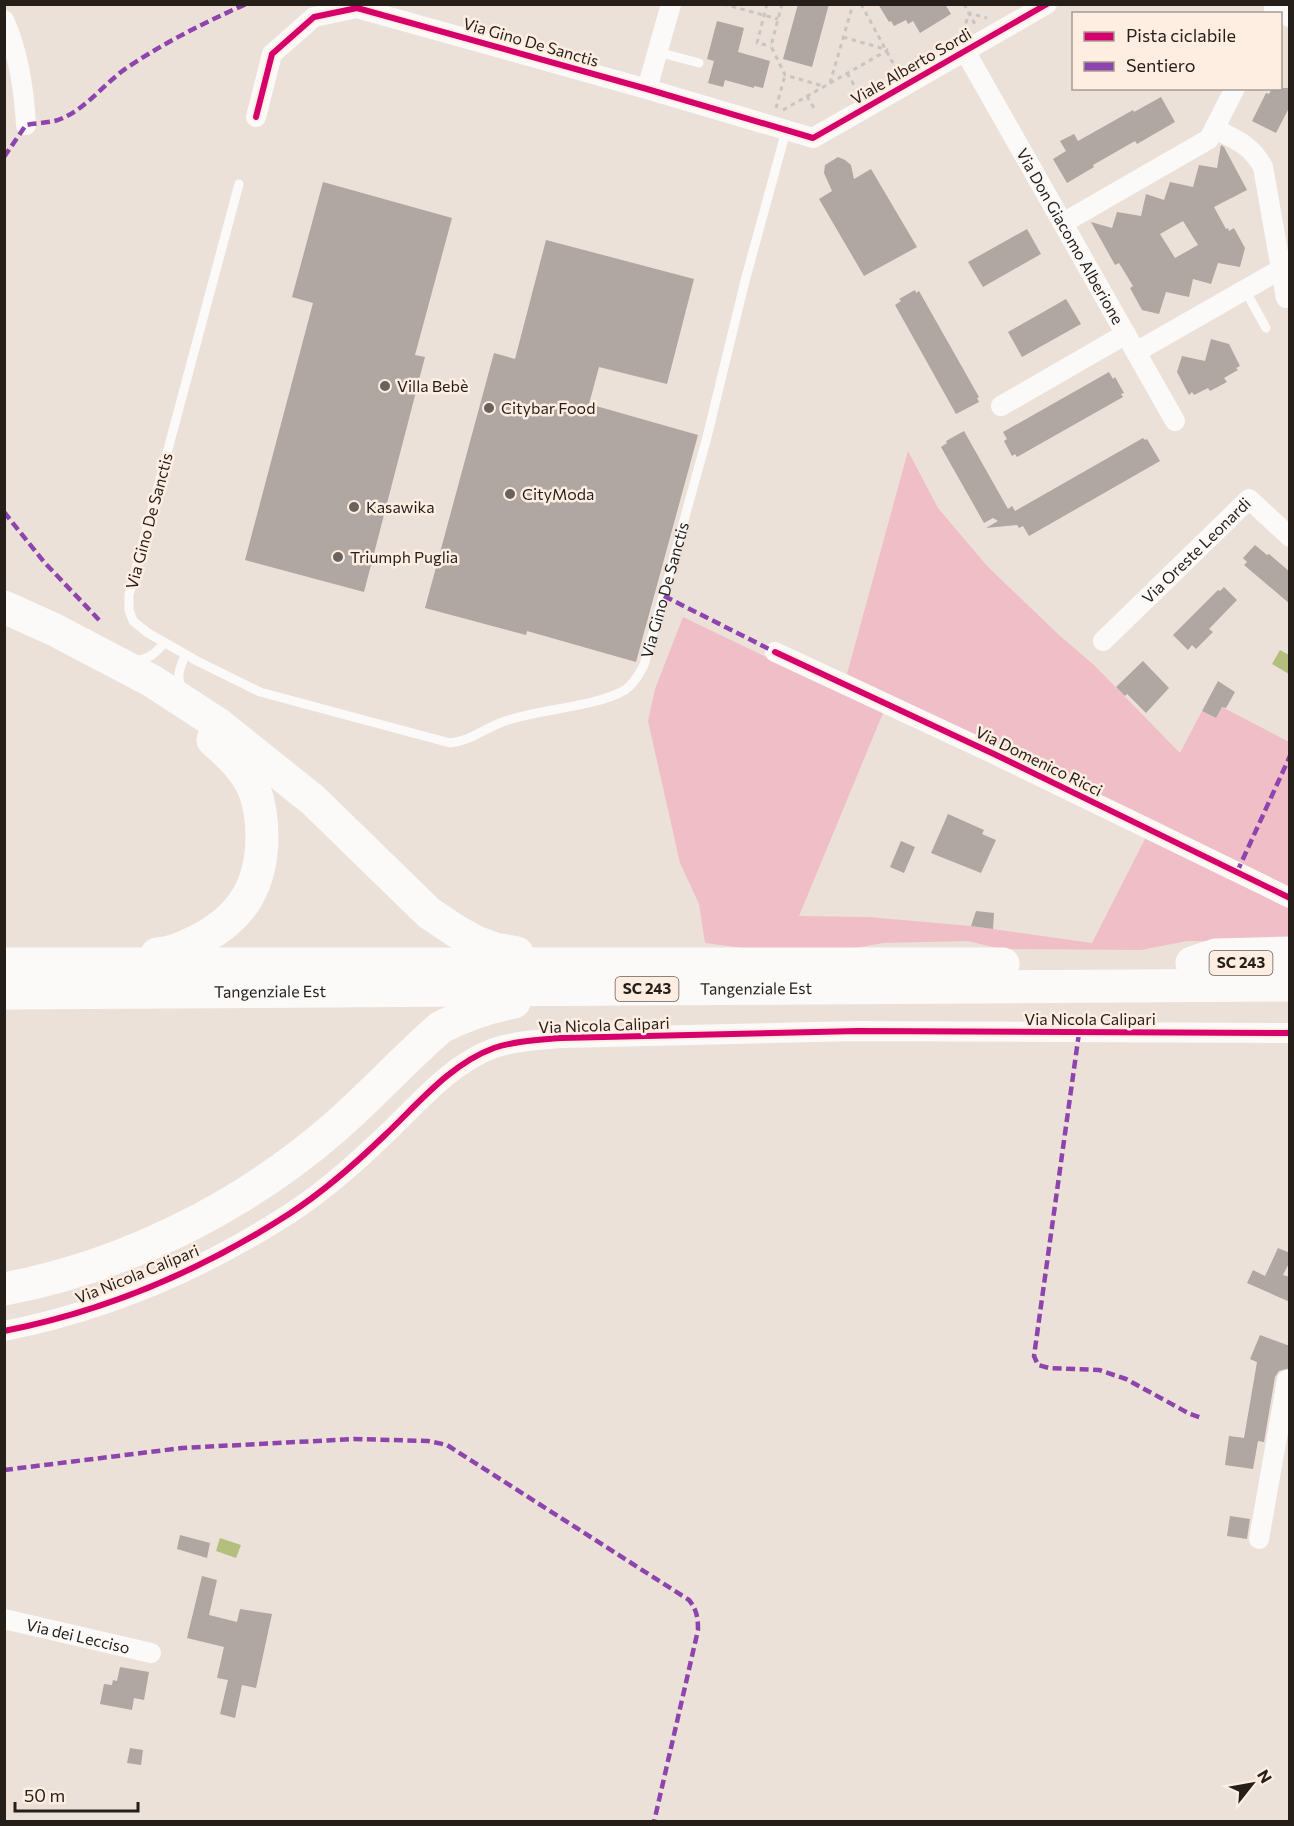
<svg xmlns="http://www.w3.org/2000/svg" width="1294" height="1826" viewBox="0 0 1294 1826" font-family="Commissioner,sans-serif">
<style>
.green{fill:#efbec7}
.water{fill:#b5bf7d}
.building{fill:#b0a6a2;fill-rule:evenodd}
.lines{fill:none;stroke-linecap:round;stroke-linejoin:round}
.path{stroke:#c9c5c2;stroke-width:3;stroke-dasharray:4.5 4.5;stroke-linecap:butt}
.lane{stroke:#fcfaf9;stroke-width:9}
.street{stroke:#fcfaf9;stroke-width:20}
.highway{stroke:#fcfaf9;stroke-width:33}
.quiet{stroke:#8e44ad;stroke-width:4.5;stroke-dasharray:9 4.5;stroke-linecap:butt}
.cycleway-casing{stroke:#feeee2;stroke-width:10}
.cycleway{stroke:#d6006c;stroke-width:6}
.poi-dot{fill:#6b625c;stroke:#feeee2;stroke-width:2}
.labels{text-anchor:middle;stroke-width:5;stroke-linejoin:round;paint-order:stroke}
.shield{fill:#feeee2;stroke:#665c55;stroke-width:1.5}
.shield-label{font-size:15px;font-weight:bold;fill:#251e19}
.street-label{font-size:16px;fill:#251e19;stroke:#feeee2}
.poi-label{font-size:16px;fill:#251e19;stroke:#feeee2;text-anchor:start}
</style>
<rect width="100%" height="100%" fill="#ece1d9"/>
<path class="green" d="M908,451L938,508L988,567L1059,635L1094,665L1180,753L1202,711L1216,718L1222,707L1289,742V887L1156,821L847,674Z
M683,617L883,713L799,916L868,917L971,926L1092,943L1146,837L1289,906V942L1187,941L1141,950L1001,949L968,941L883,943L855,948H743L705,943L699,904L680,863L648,721L655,689Z"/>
<path class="water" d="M1280,650L1289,655V674L1272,664Z
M220,1538L241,1545L236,1558L216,1551Z"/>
<path class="building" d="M798,4H829L812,67L783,59Z
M878,4H945L951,14L920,33L913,21L908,24L906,20L894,26L891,21L889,22Z
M717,21L744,28L738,52L770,61L763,88L754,86V88L725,80L723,87L708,83L714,61L707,59Z
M1272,88H1290V106L1276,133L1252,121L1266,93L1269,94Z
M1161,97L1175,122L1137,144L1135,141L1093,165L1094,167L1067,183L1053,159L1066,151L1060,141L1074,134L1078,141L1133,110L1134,112Z
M1221,145L1224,147L1247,190L1214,207L1226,229L1228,228L1229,231L1234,228L1245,248L1240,267L1218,263L1211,284L1193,279L1189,297L1166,292L1159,314L1142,310L1130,288L1133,286L1119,263L1115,265L1091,222L1112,228L1117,212L1141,216L1146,194L1164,200L1170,182L1193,187L1199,165L1217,168ZM1183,221L1198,245L1175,258L1160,234Z
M838,157L845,160L851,165L854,179L871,169L917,247L864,276L819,199L832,191L824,173L825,165Z
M323,182L452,218L415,355L425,357L364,592L245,560L313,303L292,297Z
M1027,229L1041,254L983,287L968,262Z
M546,240L694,279L667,384L599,367L589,404L698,435L636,662L527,631L526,635L425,608L494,353L515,359Z
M915,290L916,293L919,291L979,397L977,398L979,402L956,414L895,305L901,301L899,299Z
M1066,299L1081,324L1022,357L1008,332Z
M1211,339L1229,344L1240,366L1236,368L1238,370L1224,378L1227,382L1210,391L1208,388L1194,395L1192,392L1189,395L1177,372L1182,356L1205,361Z
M1109,372L1113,379L1115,377L1124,393L1121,394L1123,397L1017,457L1015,454L1012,456L1004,441L1007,439L1003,432Z
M964,431L1008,509L1012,506L1015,511L1143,438L1145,440L1147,439L1160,461L1029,536L1023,526L1019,528L1017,525L986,528L998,521L993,518L984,523L941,447L947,443L946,441Z
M1255,545L1267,555L1269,554L1290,572V604L1244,565L1247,562L1243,558Z
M1224,587L1237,600L1209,629L1213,632L1196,649L1192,645L1188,650L1173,635L1218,590L1220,591Z
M1143,661L1169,688L1146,713L1127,694L1125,696L1116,687Z
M1218,681L1235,692L1226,708L1222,707L1216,718L1202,711Z
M948,814L984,830L982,834L996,840L981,873L931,853Z
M901,841L915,847L904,873L890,867Z
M976,911L994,913L993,929L971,926Z
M1278,1248L1290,1253V1261L1283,1275L1290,1277V1302L1247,1283L1253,1270L1265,1276Z
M1260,1335L1290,1346V1368L1279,1371L1275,1377L1264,1442L1258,1441L1253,1469L1225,1465L1229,1436L1244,1438L1257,1362L1250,1359Z
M1230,1516L1250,1519L1247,1539L1227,1536Z
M180,1535L210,1543L207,1558L177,1549Z
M202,1576L217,1580L209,1615L237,1622L240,1609L272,1614L256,1688L242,1685L235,1718L220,1714L228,1680L217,1678L224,1647L187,1638Z
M120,1667L149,1672L144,1700L134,1698L132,1710L100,1704L104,1684L112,1685L113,1680L117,1681Z
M130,1748L143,1750L141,1765L127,1763Z"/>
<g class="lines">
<path class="path" d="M723,4L778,19
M767,4L757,43L771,46
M782,4L771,46L785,75L823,86
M861,4L893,63
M964,4L976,26
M963,32L969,13L987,18
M843,37L888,50
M847,73L854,85
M830,83L853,4
M807,96L814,108
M776,108L785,75
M783,110L888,50"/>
<g class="lane">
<path d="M658,52L699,63"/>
<path id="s1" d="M239,184L129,595V610L133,621L148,633L197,661L260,692L450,743C470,741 482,730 500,723C537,708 591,709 625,690C634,684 639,674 644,665L707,437L745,281L786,131"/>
<path d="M1245,290L1266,328"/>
<path d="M134,661C148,660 156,653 164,643"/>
<path d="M183,689C175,677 180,668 185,655"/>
</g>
<g class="street">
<path d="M1274,9L1290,17"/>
<path d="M4,20C19,53 24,89 26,125"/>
<path id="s2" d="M965,51L1175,421"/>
<path d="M647,89L671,4"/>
<path d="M256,117L272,54L314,17L357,8L647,89L813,138L1047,4"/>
<path d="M1063,223L1209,139L1235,88"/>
<path d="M1281,269L1286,298"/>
<path d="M1136,352L1281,269L1263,167C1251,145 1237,140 1215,129"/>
<path d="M1001,406L1126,334"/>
<path id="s3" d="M1103,641L1249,499L1290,537"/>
<path d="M775,652L994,754L1290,898"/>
<path d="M4,1331C106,1311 202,1270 289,1214C323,1192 355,1164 384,1136C417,1105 450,1064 494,1048C515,1041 538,1040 561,1038L858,1031L1290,1033"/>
<path d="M1259,1539L1287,1380L1290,1381"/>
<path id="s4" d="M4,1619L151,1653"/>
</g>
<g class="highway">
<path d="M4,607L55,630L152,681L218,724L313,800L429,913L456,931L476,942L495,949L517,953"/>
<path d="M157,954C173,953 187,946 201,939C242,917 261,886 262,839C262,823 260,804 254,789C245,769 229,754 213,740"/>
<path d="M1192,963L1216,955L1290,953"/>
<path d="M4,964H1003"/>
<path id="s5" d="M4,993L1290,985"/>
<path d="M4,1289C124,1267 243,1207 334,1128C371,1096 404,1059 441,1027C465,1015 487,1007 514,1002"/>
</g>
<path class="quiet" d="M4,157L26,125C36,123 48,123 58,120C86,110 104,83 128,67C167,41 204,23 246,4
M4,512L44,562L102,623
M664,596L775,652
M1237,872L1290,756
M1079,1033L1034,1356L1038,1365L1049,1368L1099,1370L1126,1379L1190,1414L1202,1418
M4,1470L182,1448L354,1439L428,1441L447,1445L689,1600C697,1610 698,1618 698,1630L654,1822"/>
<defs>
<path id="cycleway" d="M256,117L272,54L314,17L357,8L647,89L813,138L1047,4
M775,652L994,754L1290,898
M4,1331C106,1311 202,1270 289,1214C323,1192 355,1164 384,1136C417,1105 450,1064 494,1048C515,1041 538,1040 561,1038L858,1031L1290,1033"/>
</defs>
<use href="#cycleway" class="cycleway-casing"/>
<use href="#cycleway" class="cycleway"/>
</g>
<g class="poi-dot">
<circle cx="385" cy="386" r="6"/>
<circle cx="489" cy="408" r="6"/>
<circle cx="510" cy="494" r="6"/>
<circle cx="354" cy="507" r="6"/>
<circle cx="338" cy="557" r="6"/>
</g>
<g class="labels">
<g class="shield">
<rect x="1209.5" y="951" width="63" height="24" rx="4.5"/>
<rect x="615.5" y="977" width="63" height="24" rx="4.5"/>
</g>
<g class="shield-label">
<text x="1241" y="968">SC 243</text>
<text x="647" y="994">SC 243</text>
</g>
<g class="street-label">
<text transform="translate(531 42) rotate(16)" y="6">Via Gino De Sanctis</text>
<text transform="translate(911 66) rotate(-30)" y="6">Viale Alberto Sordi</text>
<text dy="6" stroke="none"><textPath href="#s2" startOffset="213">Via Don Giacomo Alberione</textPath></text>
<text transform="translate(149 521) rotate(-75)" y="6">Via Gino De Sanctis</text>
<text dy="6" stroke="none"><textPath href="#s3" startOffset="130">Via Oreste Leonardi</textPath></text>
<text dy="6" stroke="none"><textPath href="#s1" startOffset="1088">Via Gino De Sanctis</textPath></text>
<text transform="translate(1039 761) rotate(26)" y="6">Via Domenico Ricci</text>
<text dy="6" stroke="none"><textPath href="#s5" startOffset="752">Tangenziale Est</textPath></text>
<text dy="6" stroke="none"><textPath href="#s5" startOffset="266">Tangenziale Est</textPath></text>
<text x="1090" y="1025">Via Nicola Calipari</text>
<text transform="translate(604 1025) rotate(-2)" y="6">Via Nicola Calipari</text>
<text transform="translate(137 1274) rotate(-22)" y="6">Via Nicola Calipari</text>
<text dy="6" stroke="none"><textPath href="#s4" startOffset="76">Via dei Lecciso</textPath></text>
</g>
<g class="poi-label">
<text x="397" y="392">Villa Bebè</text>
<text x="501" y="414">Citybar Food</text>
<text x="522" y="500">CityModa</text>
<text x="366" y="513">Kasawika</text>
<text x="350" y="563">Triumph Puglia</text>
</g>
</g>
<rect width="1294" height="1826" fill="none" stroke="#251e19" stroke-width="12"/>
<rect x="1072" y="12" width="210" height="78" fill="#feeee2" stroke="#a79b92" stroke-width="1.5"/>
<rect x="1084" y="32" width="30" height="9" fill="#d6006c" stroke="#a79b92" stroke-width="1.5"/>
<text x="1126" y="42" font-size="18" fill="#251e19">Pista ciclabile</text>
<rect x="1084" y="62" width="30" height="9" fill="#8e44ad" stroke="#a79b92" stroke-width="1.5"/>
<text x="1126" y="72" font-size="18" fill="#251e19">Sentiero</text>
<g transform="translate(1252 1784) rotate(59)" stroke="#feeee2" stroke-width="4.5" paint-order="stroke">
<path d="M0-4.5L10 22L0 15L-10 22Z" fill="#251e19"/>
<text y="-9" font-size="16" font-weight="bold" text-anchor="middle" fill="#251e19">N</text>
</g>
<path d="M15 1802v9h123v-9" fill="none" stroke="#251e19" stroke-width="3"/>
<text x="24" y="1802" font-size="18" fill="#251e19" stroke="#feeee2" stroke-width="4.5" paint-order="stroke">50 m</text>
</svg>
